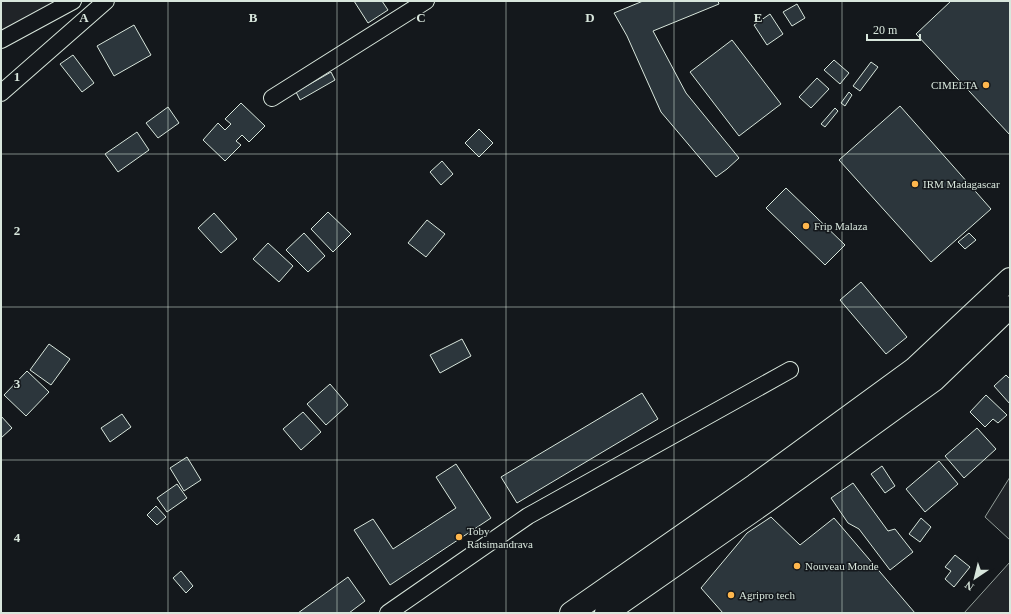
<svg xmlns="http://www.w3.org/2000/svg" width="1011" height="614" viewBox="0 0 1011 614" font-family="'Times New Roman',serif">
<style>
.green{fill:#202428;stroke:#939e99}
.building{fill:#2c363c;stroke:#d8e6dc}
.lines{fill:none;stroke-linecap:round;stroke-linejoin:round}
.street-casing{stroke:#d8e6dc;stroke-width:18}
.primary-casing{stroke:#d8e6dc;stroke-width:24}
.street{stroke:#14181c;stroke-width:16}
.primary{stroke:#14181c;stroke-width:22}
.grid{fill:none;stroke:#d8e6dc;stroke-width:1;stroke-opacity:0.55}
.poi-dot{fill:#ffb74d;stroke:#14181c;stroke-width:1.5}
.labels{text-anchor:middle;stroke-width:3;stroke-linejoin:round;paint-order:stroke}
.poi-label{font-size:11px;fill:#d8e6dc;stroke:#14181c;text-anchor:start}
.grid-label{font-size:13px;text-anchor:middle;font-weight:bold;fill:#d8e6dc;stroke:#14181c;stroke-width:3;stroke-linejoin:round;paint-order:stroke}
</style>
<rect width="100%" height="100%" fill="#14181c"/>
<path class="green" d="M1,1H73L1,41Z
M1010,477V540L985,517Z
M1010,562V613H964Z"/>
<path class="building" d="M354,1H382L388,10L368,23Z
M643,1H718L719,4L653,31L686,93L739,158L727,169L716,177L661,112L627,36L614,13Z
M951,1H1010V135L916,34Z
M797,4L805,18L792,26L783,12Z
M770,14L783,34L767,45L754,25Z
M134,25L151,55L114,76L97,46Z
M732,40L781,104L739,136L690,72Z
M73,55L94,83L82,92L60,64Z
M834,60L849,73L840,84L824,70Z
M871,62L878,67L860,91L853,86Z
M331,72L335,80L300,100L296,92Z
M817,78L829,89L811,108L799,97Z
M849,92L852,95L845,106L841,103Z
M241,103L265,126L249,142L242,135L236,141L241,145L225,161L203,140L218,123L225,130L231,124L225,119Z
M900,106L991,209L931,262L839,160Z
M168,107L179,123L158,138L146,123Z
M835,108L838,111L825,127L821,124Z
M479,129L493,143L479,157L465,143Z
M137,132L149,150L118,172L105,154Z
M442,161L453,174L441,185L430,172Z
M786,188L845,245L825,265L766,208Z
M328,212L351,234L333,252L311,229Z
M214,213L237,239L221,253L198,228Z
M427,220L445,234L426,257L408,243Z
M304,233L325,256L308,272L286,250Z
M969,233L976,240L965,249L958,242Z
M268,243L293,266L279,282L253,259Z
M861,282L907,337L886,354L840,300Z
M462,339L471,356L440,373L430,355Z
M49,344L70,359L51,385L30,370Z
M27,371L49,392L26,416L4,395Z
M1006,375L1010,379V404L994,386Z
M330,384L348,405L326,425L307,404Z
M642,393L658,419L517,503L501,477Z
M986,395L1007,415L998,423L993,419L985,427L970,412Z
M303,412L321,432L301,450L283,429Z
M122,414L131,427L110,442L101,428Z
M1,416L12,428L1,438Z
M977,428L996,449L964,478L945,456Z
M187,457L201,480L184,491L170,468Z
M939,461L958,484L925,512L906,489Z
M456,464L491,518L390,585L354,530L373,519L393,549L456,508L436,477Z
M882,466L895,486L885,493L871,474Z
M853,483L888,531L895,529L913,552L890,570L859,529L848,523L831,498Z
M177,484L187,498L167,512L157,498Z
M156,506L166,517L157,525L147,515Z
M771,517L800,545L834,518L915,613H723L701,588L747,533Z
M921,518L931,527L920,542L909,534Z
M955,555L970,567L954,587L945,579L951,571L945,567Z
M181,571L193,586L186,593L173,578Z
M348,577L365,601L349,613H298Z"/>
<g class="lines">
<defs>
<path id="street" d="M1,40L73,1
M1,93L106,1
M272,98L426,1
M388,613L528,516L790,370"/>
<path id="primary" d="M571,613L755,485L914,369L1010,279
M606,613L764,503L934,380L1010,307"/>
</defs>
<use href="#street" class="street-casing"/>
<use href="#primary" class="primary-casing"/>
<use href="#street" class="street"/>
<use href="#primary" class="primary"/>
</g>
<path class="grid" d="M168,1V613M337,1V613M506,1V613M674,1V613M842,1V613M1,154H1010M1,307H1010M1,460H1010"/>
<g class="poi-dot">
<circle cx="986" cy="85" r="4"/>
<circle cx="915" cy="184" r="4"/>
<circle cx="806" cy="226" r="4"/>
<circle cx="459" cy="537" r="4"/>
<circle cx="797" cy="566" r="4"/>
<circle cx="731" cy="595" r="4"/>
</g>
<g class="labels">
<g class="poi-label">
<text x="978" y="89" text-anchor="end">CIMELTA</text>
<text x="923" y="188">IRM Madagascar</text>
<text x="814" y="230">Frip Malaza</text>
<text x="467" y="535">Toby<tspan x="467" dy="13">Ratsimandrava</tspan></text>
<text x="805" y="570">Nouveau Monde</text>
<text x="739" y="599">Agripro tech</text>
</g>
</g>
<g class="grid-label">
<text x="84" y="22">A</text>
<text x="253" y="22">B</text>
<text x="421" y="22">C</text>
<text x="590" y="22">D</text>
<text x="758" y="22">E</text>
<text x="17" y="81">1</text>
<text x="17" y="235">2</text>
<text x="17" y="388">3</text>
<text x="17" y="542">4</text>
</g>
<rect width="1011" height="614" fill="none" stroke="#d8e6dc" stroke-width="4"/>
<g transform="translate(975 578) rotate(215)" stroke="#14181c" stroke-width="3" paint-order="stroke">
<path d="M0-3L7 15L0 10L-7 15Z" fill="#d8e6dc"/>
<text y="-6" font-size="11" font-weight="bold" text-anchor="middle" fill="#d8e6dc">N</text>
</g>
<path d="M867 34v6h53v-6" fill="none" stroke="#d8e6dc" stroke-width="2"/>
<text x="873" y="34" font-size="12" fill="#d8e6dc" stroke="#14181c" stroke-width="3" paint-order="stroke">20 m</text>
</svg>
